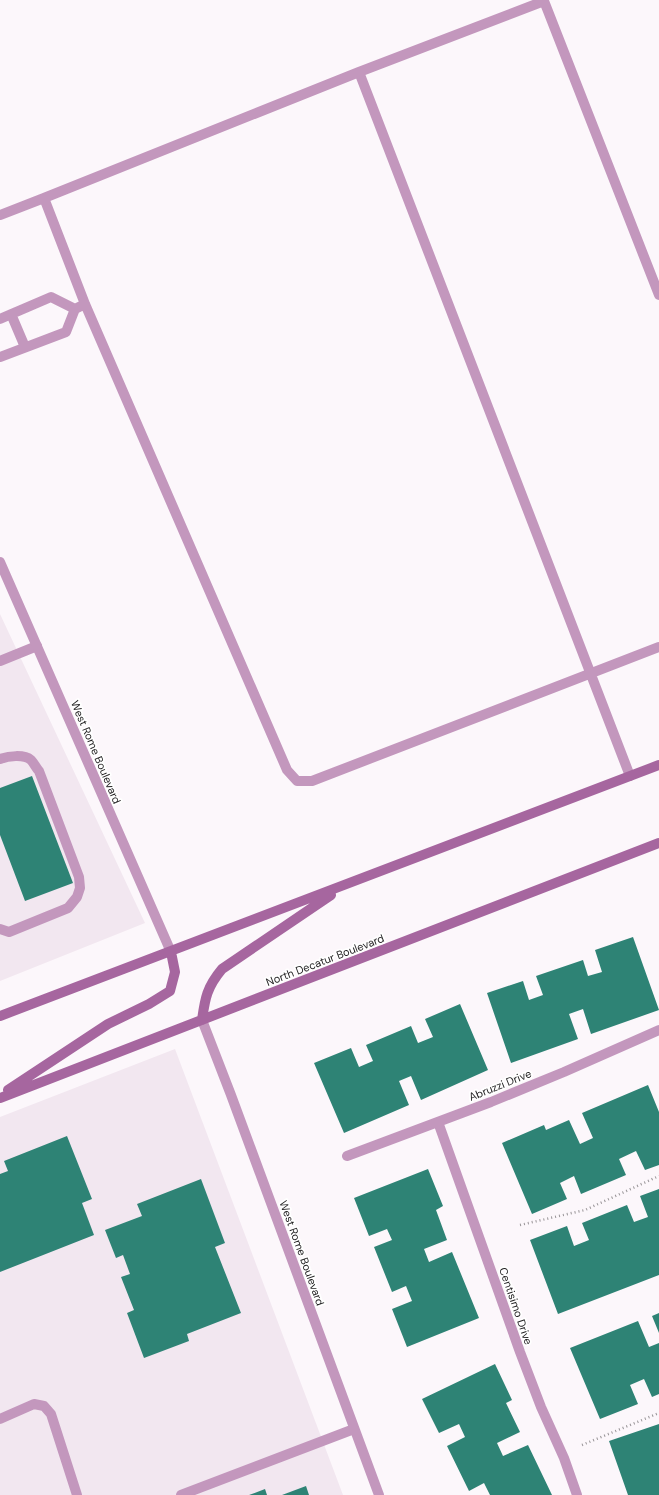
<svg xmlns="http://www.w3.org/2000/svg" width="659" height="1495" viewBox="0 0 659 1495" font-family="'DM Sans',sans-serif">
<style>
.built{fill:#f2e7f0}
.building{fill:#2e8375}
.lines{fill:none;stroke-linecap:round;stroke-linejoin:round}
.path{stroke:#989497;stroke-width:2.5;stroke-dasharray:1 3;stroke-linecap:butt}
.service{stroke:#c397bd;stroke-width:10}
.minor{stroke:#c397bd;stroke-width:10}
.tertiary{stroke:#c397bd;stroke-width:10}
.secondary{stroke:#a6669f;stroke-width:10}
.labels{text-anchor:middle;stroke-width:3.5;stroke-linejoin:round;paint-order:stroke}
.street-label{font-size:11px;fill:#242324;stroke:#fff}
</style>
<rect width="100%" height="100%" fill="#fcf7fb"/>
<path class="built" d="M0,614L145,923L0,981Z
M175,1049L343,1495H0V1117Z"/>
<path class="building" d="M32,776L73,883L25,901L0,835V788Z
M633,937L659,1010L591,1034L583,1009L569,1014L578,1039L511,1063L487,993L523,981L529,1000L543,995L536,976L583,960L588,976L602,972L595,950Z
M460,1004L488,1070L421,1100L411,1076L399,1081L409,1105L344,1133L314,1063L351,1048L359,1067L373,1061L366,1045L411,1026L418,1043L433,1037L425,1019Z
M648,1085L659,1112V1165L645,1170L636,1151L619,1159L626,1175L581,1194L574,1176L560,1183L567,1199L532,1214L502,1143L544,1125L546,1130L569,1120L580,1144L593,1138L582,1113Z
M67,1136L92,1199L82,1203L94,1235L0,1272V1174L8,1171L4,1161Z
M428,1169L443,1206L436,1210L447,1240L424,1249L429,1262L452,1252L479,1318L407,1347L392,1309L412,1301L406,1286L392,1292L374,1247L392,1240L387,1229L369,1236L354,1198Z
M201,1179L225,1243L215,1247L241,1313L187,1334L189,1341L144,1358L127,1313L134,1310L121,1277L130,1274L123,1255L116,1258L105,1230L142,1216L137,1204Z
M659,1189V1275L558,1314L530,1240L567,1226L574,1246L589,1240L582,1223L627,1205L634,1222L648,1217L640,1196Z
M659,1313V1333L652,1316Z
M638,1321L649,1347L659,1343V1394L652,1397L644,1379L630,1385L638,1404L600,1419L570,1348Z
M495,1364L512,1400L506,1403L520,1432L497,1443L503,1456L528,1445L552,1495H490L484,1483L469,1491L447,1446L465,1437L459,1424L439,1433L422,1399Z
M659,1424V1495H628L609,1441Z
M306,1486L309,1495H282Z
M265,1489L267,1495H249Z"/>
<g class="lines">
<path class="path" d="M520,1225L585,1210L659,1176
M582,1445L659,1413"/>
<path class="service" d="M359,72L44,198L85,304L287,770L297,781H312L659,647
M0,215L44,198
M11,314L25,347
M0,319L51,297L75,309
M0,357L66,332L75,309L85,304
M0,661L37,646
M0,759C8,756 24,754 31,760C34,763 36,768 39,771L79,877L80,888L77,897L68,908L9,932L0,929
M630,776L359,72L544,1L659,295
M0,1419L34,1404L44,1406L51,1414L77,1495
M181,1495L354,1429"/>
<path class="minor" d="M438,1122L520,1352L541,1407L564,1458L577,1495
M347,1156L491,1102L564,1072L659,1030"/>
<path class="tertiary" d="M0,562L171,952
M202,1020L231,1095L379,1495"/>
<path class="secondary" d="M0,1016L659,765
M202,1020C205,998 207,987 222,969L331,895
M8,1090L108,1024L149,1004L170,991L175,972L171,952
M0,1098L659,843"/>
</g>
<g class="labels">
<g class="street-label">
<text transform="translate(96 752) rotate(67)" y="4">West Rome Boulevard</text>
<text transform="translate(325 960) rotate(-21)" y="4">North Decatur Boulevard</text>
<text transform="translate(500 1085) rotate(-22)" y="4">Abruzzi Drive</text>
<text transform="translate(302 1253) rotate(70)" y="4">West Rome Boulevard</text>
<text transform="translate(516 1306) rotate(71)" y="4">Centisimo Drive</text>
</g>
</g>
</svg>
